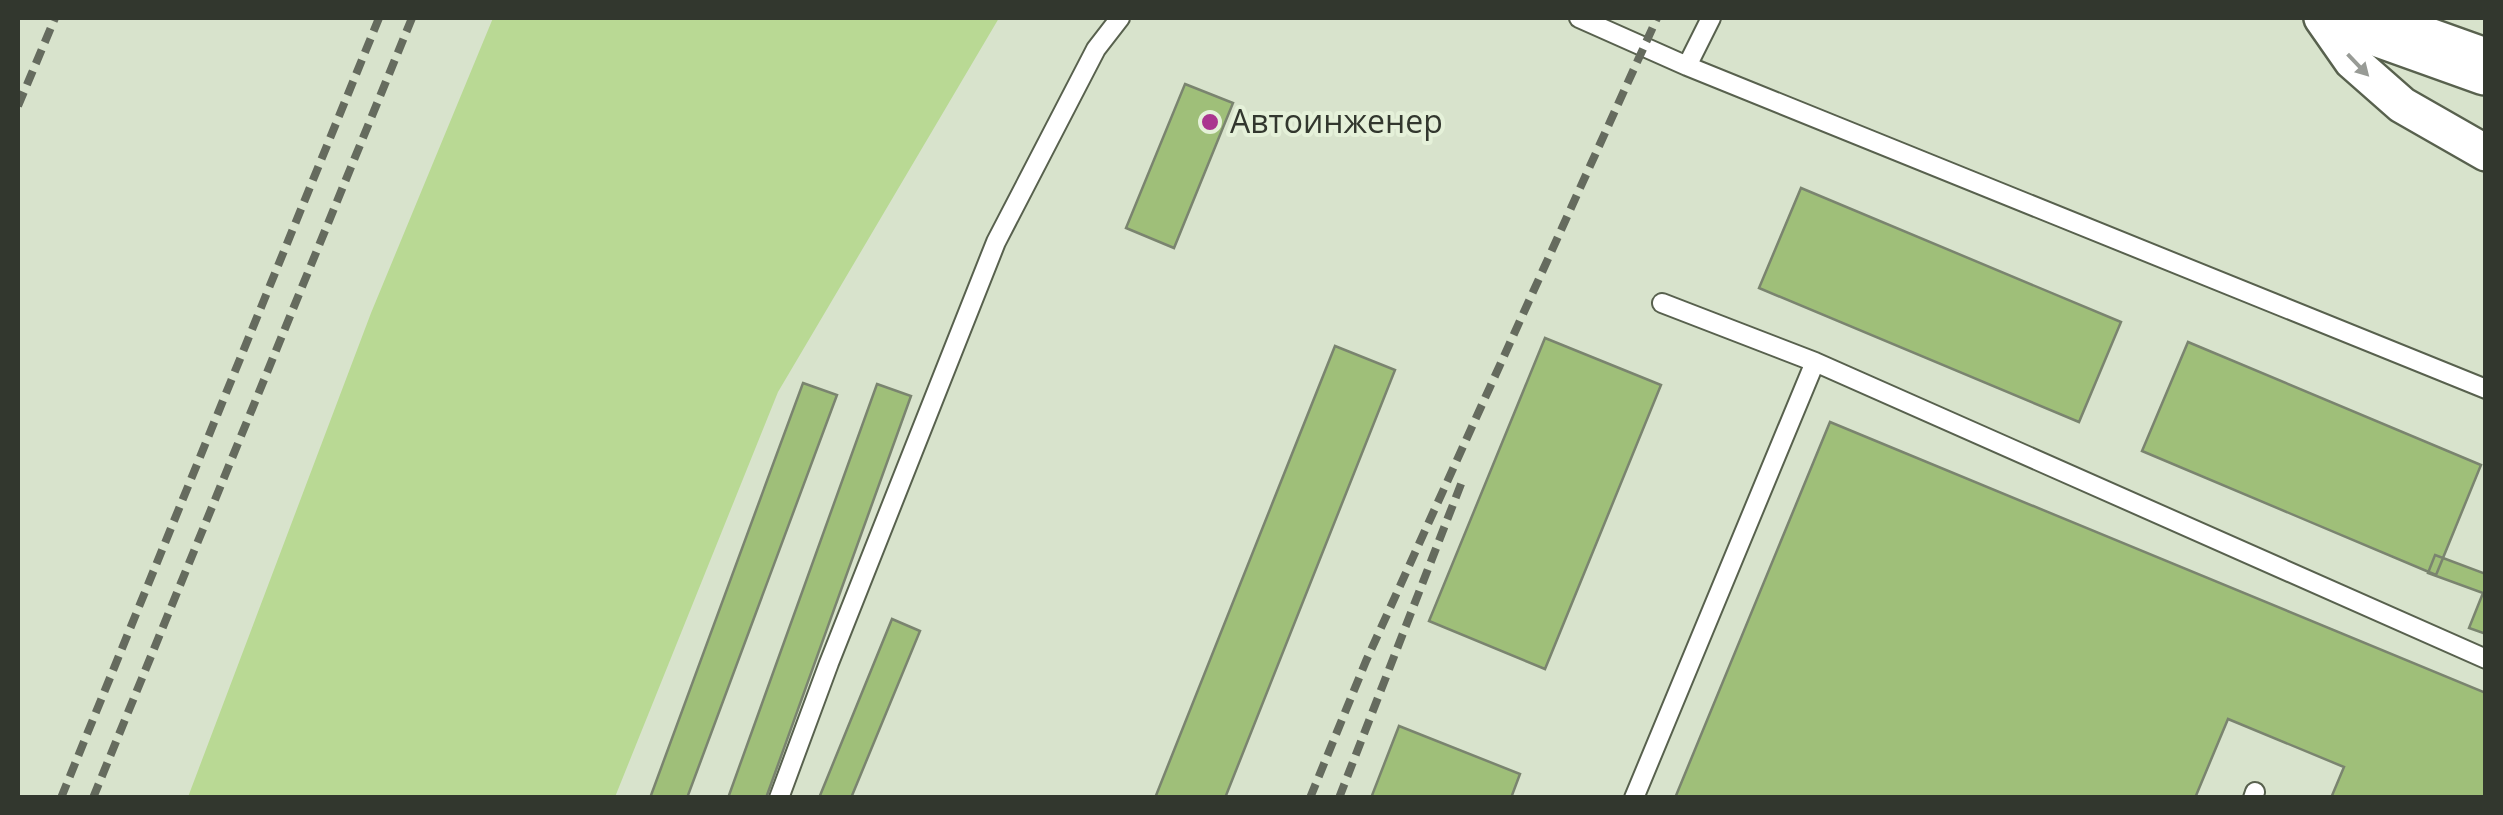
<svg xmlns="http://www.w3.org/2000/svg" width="2503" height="815" viewBox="0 0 2503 815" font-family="'Open Sans',sans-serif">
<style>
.green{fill:#b9d994}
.building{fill:#9fbf79;stroke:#7a846f;stroke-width:2.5}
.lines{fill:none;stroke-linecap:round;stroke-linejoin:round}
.lane-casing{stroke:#58614e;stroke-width:22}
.street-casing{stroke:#58614e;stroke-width:40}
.primary-casing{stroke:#58614e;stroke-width:60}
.lane{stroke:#fff;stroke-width:18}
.street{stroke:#fff;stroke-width:35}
.primary{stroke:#fff;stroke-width:55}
.rail{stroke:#656b5e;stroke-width:8;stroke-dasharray:15 8;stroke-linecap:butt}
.oneway{fill:#989b96}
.poi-dot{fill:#aa368f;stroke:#e5f1d9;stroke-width:4}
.labels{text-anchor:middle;stroke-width:8;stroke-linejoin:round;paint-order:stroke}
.poi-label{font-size:32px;fill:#32372e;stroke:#e5f1d9;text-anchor:start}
</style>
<rect width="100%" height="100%" fill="#d8e3cc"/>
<path class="green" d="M493,18H999L778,392L615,797H188L371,313Z"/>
<path class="building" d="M1185,84L1233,103L1174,248L1126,228Z
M1801,188L2121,322L2079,422L1759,288Z
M1545,338L1661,385L1545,669L1429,621Z
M2188,342L2481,465L2436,575L2142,451Z
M1335,346L1395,370L1225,798H1155Z
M803,383L837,395L687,798H650Z
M877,384L911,396L766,798H728Z
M1830,422L2486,693V798H2331L2344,767L2228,719L2195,798H1675Z
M2435,555L2486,574V634L2469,628L2483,593L2428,573Z
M892,619L920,631L851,798H819Z
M1399,726L1520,774L1511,798H1371Z"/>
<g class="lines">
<defs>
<path id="lane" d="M1579,18L1687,66L1711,18
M1687,66L2486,389
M1662,303L1815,362L2486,659
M779,798L829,663L996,242L1096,49L1120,18
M1634,798L1815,362
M2253,798L2255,792"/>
<path id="street" d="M2322,18L2352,61L2402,105L2486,153"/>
<path id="primary" d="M2349,18L2486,67"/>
</defs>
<use href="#lane" class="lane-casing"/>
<use href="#street" class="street-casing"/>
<use href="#primary" class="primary-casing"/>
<use href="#lane" class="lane"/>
<use href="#street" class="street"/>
<use href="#primary" class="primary"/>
<path class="rail" d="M18,106L55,18
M61,798L379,18
M93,798L412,18
M1310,798L1366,661L1657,18
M1339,798L1463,479"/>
</g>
<defs><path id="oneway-solid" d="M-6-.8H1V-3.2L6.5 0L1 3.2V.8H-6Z" transform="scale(2.5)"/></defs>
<use class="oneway" href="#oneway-solid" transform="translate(2358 65) rotate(46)"/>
<circle class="poi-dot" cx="1210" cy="122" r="10"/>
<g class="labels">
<g class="poi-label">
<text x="1230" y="133">Автоинженер</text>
</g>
</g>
<rect width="2503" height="815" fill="none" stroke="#32372e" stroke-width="40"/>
</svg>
